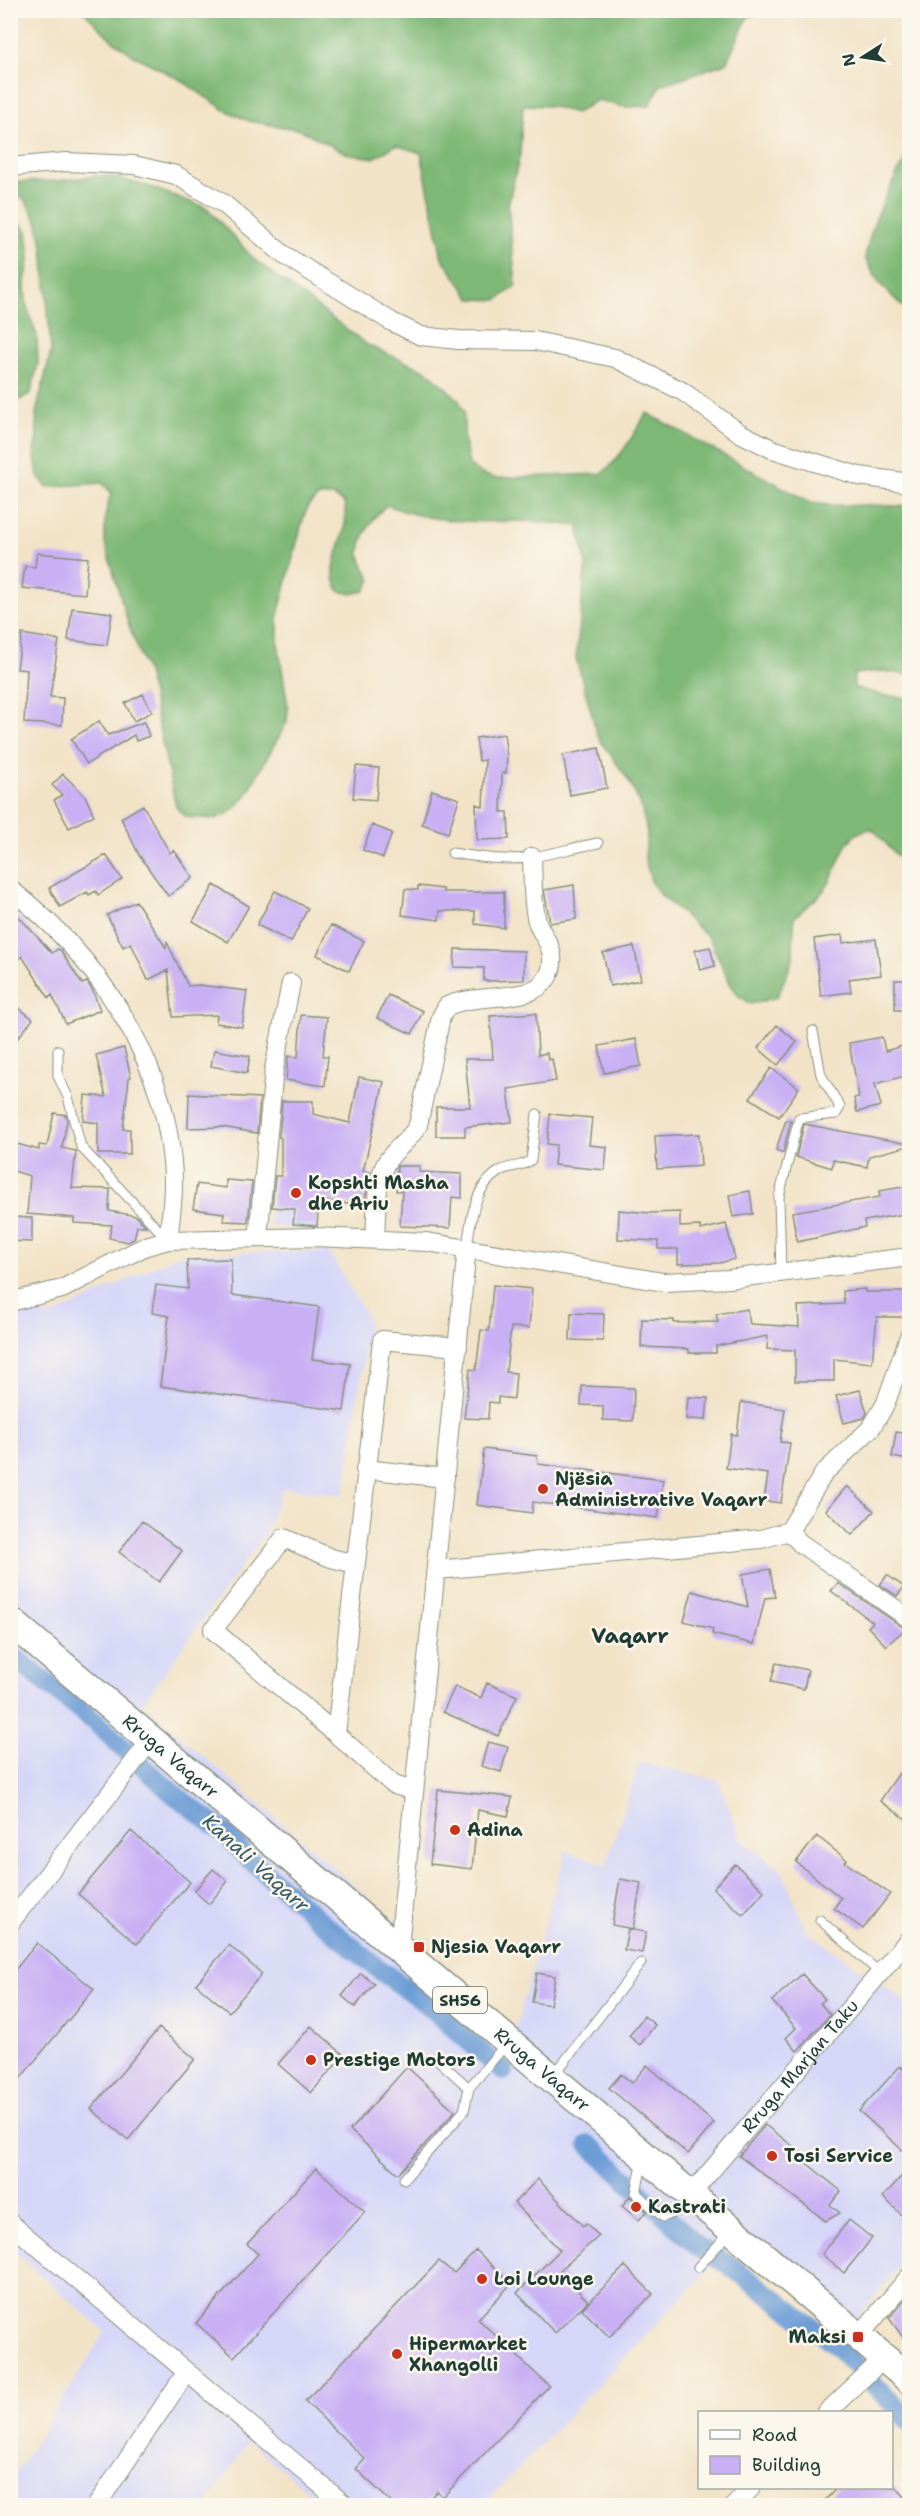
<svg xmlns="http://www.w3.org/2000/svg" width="920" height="2516" viewBox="0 0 920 2516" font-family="'Shantell Sans',sans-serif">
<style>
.built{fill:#d6d7f8}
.forest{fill:#7eb876;stroke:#4e7a55;stroke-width:1.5}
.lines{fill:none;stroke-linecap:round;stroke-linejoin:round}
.canal{stroke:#6d9dd6;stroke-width:20}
.building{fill:#c9b0f4}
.lane-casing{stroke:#88907e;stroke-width:11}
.street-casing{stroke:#88907e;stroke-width:20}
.primary-casing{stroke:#88907e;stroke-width:31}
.lane{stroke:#fff;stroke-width:9}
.street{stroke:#fff;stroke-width:18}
.primary{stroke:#fff;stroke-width:28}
.poi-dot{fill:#c8321e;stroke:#fbf7ec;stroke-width:2}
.labels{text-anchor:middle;stroke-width:5;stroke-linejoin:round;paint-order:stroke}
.shield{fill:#fbf7ec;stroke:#61756b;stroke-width:1.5}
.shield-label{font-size:16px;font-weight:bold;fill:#1f3d34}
.poi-label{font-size:18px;font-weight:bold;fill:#1f3d34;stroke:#fbf7ec;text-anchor:start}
.street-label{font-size:18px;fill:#1f3d34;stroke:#fbf7ec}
.water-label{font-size:20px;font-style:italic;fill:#365a65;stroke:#fbf7ec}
.quarter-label{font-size:21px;font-weight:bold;fill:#1f3d34;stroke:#fbf7ec}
</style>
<rect width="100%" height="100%" fill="#fbf7ec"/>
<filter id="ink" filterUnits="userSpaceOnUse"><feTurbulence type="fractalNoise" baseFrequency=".0167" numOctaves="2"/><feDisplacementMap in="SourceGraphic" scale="12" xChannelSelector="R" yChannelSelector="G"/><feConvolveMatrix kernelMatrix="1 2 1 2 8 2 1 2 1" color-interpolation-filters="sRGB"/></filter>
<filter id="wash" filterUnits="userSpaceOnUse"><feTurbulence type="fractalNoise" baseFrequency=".008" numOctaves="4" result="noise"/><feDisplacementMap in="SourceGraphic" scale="24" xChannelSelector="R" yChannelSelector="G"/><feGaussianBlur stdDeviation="1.35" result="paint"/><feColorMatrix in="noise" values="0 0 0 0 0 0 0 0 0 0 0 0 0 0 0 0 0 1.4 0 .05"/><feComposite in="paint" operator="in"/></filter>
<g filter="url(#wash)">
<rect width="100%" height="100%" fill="#f2e3c7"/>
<path class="built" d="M273,1176L321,1179L317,1230L269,1226Z
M329,1251L369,1321L344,1495L283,1488L264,1535L142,1704L384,1911L515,2029L566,1851L606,1865L639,1763L718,1780L741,1840L781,1869L807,1932L909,2003V2255L854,2322L730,2248L483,2505H325L249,2442L206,2505H11L10,2482L105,2332L11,2249V1302L50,1317L181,1254Z"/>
<path class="forest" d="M83,11H765L748,17L726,63L661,85L649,106L624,107L597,100L576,113L550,106L523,105L520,154L508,205L516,286L497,300L471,299L442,258L421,153L396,145L374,158L348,154L301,130L249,121L225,110L179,79L133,55L112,40Z
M909,151V313L879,283L865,258C872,218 891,186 909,151Z
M95,176H108L148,186L207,208L255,260L369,346L427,371L458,399L464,411V439L469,465L482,474L495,478L601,474C622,458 633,434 647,413L811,503C844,509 876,502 909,507V675L882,671L854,674V687L881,695L909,698V862C891,856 887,841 872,829C840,832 842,866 825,889C816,901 804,907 794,918L793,959L777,997L751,1004L739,996L732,987L709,938L660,894L652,884L645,859L647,832L641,806L629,781L598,737L576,658L586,564L578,526C557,524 535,520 514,521C472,523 427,522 387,505C374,516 360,535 360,554C360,562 368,573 371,580L365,591L351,594L339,591C322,564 353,535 344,503L333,496H319L308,506L303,519L278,615V643L288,707L287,722L245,797L237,806L227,814L214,819L186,817L176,807L148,676L128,623L105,543V517L111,492L102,483L47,487L38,476L34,451L37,438L36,413L51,351L43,247L37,221L25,200L11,189V182L57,181Z
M11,211L27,231L30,256L25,282L26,304L37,336L38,364L31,393L11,405Z"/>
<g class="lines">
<path class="canal" d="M10,1654L94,1721L171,1792L226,1834L248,1858L316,1917L381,1971L418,1997L503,2071
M589,2145L700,2248L729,2265L833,2342L910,2422"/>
</g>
<g id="blocks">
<path class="building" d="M37,553L88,558L85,594L22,588L25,566L35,567Z
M72,608L112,613L107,645L68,640Z
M22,634L59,640L50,697L63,698L62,725L24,723L27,670L17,669Z
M143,694L152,712L134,721L125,703Z
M99,721L108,735L144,722L149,736L136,741L134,735L87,764L71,739Z
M504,734L507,757L506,773H502L501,812H508L509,839L477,840L476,804L483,807L485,760L479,761L476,738Z
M599,748L607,788L570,795L563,755Z
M356,766L379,768L376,800L353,798Z
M63,774L85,796L94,815L69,828L54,800L62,795L52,785Z
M432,790L459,799L448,833L422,824Z
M143,805L170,853L174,850L193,878L168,896L139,855L121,818Z
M372,825L392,833L383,858L363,850Z
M106,855L122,879L98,895L96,891L89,895L87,892L60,907L49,888Z
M214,885L249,906L228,942L193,921Z
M574,885L576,919L550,923L544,890Z
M418,886L443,889V892H504V928L475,924V911H440L439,920L402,915L405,889L418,890Z
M275,891L308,908L291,942L257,925Z
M136,901L166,948L167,942L188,986L199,985L247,991L242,1027L216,1023L217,1015L173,1017L168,970L148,980L131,943L123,947L107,915Z
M10,907L52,953L58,949L61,951L82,984L87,982L93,991L100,1010L66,1024L52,995L49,998L22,956L17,961L10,954Z
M331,925L364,941L349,971L317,955Z
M842,935L843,943L876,939L881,975L849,979L851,992L821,996L814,939Z
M634,946L641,980L610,986L603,953Z
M710,947L715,966L700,970L695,950Z
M455,949L524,951V980L484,981V968L454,967Z
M895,980H909V1010H895Z
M388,995L423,1011L412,1034L377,1018Z
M10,1001L33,1019L10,1048Z
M536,1013L538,1055L547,1053L548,1060L552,1059L556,1081L508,1089L512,1122L465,1127V1136H436V1107H470L465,1059H493L490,1016Z
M301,1015L327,1017L323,1056H328L325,1086L286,1080L288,1056L298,1057Z
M777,1025L797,1042L778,1065L758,1048Z
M882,1037L885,1051L909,1044V1075L875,1084L881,1106L857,1112L854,1098L859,1097L849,1043Z
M636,1039L641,1066L604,1073L599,1046Z
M124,1048L131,1077L129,1078L123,1129H130V1154H98V1123L83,1121L85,1095L106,1097L96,1055Z
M214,1050L250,1056L247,1073L211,1066Z
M771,1068L799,1088L779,1117L750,1098Z
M359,1077L384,1082L363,1171L370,1172L364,1206L319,1200L317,1226L293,1224L295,1209L272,1207L275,1176H281V1138L279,1137L282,1101H313V1114L350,1123Z
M189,1094L260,1098L257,1133L222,1127L188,1128Z
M54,1113L66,1115L67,1121L62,1148L76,1151L72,1188L110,1189L109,1211L136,1216L146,1226H137L134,1239L128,1242L109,1238L112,1225L74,1223V1218L27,1214L30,1176L10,1170V1142L39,1150V1145L47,1146Z
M550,1114L592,1118L589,1145L607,1147L605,1170L554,1165L556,1145L547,1144Z
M786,1120L791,1121L783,1153L776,1150Z
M804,1124L909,1144V1146L869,1156L867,1167L833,1160L832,1168L796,1157Z
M699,1134L701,1166L657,1169L655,1136Z
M397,1166H420L419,1172L462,1174V1198L452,1197L450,1228L400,1226L402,1191H396Z
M226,1180L252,1182L248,1222L223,1221L224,1213L193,1209L197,1184L226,1188Z
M909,1186V1213L864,1221L865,1227L797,1242L792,1212L880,1197L879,1191Z
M750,1191L753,1214L733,1217L729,1195Z
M619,1210L650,1213L680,1212V1227L700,1226V1230L726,1224L735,1259L720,1263L678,1264V1249H658V1241L618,1239Z
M10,1217L32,1218V1242L10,1241Z
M231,1259L232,1295L319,1307L312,1359L350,1364L344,1411L160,1386L169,1316L152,1313L156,1285L188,1289L187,1260Z
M493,1285L532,1289L529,1328L511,1327L506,1372L516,1373L514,1399L498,1397V1403L489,1402L488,1419L464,1418L470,1369L476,1370L481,1330L489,1331Z
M865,1289V1292H904V1317H877L872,1363L834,1359V1381H795V1350L767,1349L768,1336L716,1346V1353H689V1349L641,1347L642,1319L674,1320V1323L718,1322L716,1314L747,1309L750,1324L799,1327L798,1306L844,1304L843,1291Z
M571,1313L604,1314L603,1341L570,1340Z
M582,1386L634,1388L633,1421L603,1420V1406L581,1405Z
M860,1390L867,1413L864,1418L844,1423L836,1396Z
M688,1397L708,1398L706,1420L686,1419Z
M741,1402L785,1409L780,1442L790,1443L781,1503L764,1501L768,1474L726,1468L731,1434L737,1435Z
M896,1432L909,1434V1460L892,1457Z
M484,1449L537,1456L538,1464L663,1480L658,1518L533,1502L532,1513L477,1505Z
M847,1486L874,1511L852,1535L826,1510Z
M142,1521L182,1551L159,1582L119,1552Z
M770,1569L775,1597L765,1598L754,1644L712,1634L713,1629L684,1621L692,1591L748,1607L742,1574Z
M887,1575L904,1587L897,1596L880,1585Z
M838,1583L904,1628L905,1629L886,1646L868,1627L873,1622L831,1591Z
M776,1663L808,1670L804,1689L771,1682Z
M487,1683L517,1696L498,1736L443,1712L455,1686L481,1698Z
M488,1742L508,1747L501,1772L481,1766Z
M899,1773L909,1780V1821L880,1801Z
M438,1790L512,1797L508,1816L478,1810L472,1869L430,1864Z
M131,1831L190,1882L137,1944L78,1894Z
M817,1836L847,1860L845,1862L890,1894L863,1929L834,1908L841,1898L796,1862Z
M735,1864L764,1891L743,1915L713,1888Z
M213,1869L228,1881L209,1904L194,1891Z
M620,1879L641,1883L633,1929L612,1925Z
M628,1929L646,1932L642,1953L624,1950Z
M37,1943L94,1989L10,2091V1976Z
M229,1945L262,1974L229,2012L196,1984Z
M361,1973L374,1984L355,2007L342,1996Z
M537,1973L555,1976L550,2005L532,2002Z
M802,1974L825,1999L820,2003L830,2015L797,2051L786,2038L796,2028L772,2001Z
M644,2016L655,2025L640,2045L629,2036Z
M311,2026L344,2055L311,2093L278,2064Z
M159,2028L195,2059L128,2140L91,2109Z
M647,2065L714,2123L688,2154L609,2088L621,2074L632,2083Z
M900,2066L909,2075V2156L859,2111Z
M407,2067L455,2111L398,2174L350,2130Z
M765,2125L806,2156L803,2160L841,2191L830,2205L840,2213L826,2221L739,2156Z
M316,2168L365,2212L234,2357L196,2323L258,2254L247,2244Z
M909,2168V2222L883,2197Z
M538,2179L583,2226L586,2223L599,2236L559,2271L588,2301L555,2333L517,2293L560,2250L514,2203Z
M630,2196L647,2211L639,2220L622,2206Z
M849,2220L872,2238L844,2273L822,2254Z
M476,2250L511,2284L478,2319L549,2386L443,2497L437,2491L423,2505H394L356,2469L365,2459L305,2401L439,2261L454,2273Z
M625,2266L653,2294L609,2337L582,2309Z
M909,2294V2346L889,2318Z
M838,2487H896L904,2496L894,2505H820Z"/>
</g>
</g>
<g filter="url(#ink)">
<use href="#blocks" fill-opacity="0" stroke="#88907e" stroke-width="1.5"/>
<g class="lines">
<defs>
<path id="lane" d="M452,853C479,857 507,862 533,857C555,853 576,847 598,843
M58,1050V1076L68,1097L81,1147L168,1240
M467,1247C471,1220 473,1187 500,1171C510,1165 521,1168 531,1160L537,1114
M781,1273L779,1197L799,1118L836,1114L840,1107L821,1075L813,1031
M820,1920L880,1973
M436,2058L469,2088
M554,2075L641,1963
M643,2160L636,2193L663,2217L694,2204
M404,2179L464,2111L469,2088L507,2043
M698,2267L731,2231"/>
<g id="street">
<path d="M10,167L66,162L134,165L176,175L224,204L284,255L392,322L421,336L458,340L535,341L615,358L682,391L740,433L772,449L859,476L910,483"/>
<path d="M10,889C94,954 163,1054 172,1162C175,1188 171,1215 168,1240"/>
<path d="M258,1238L274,1069L291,983"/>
<path d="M375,1238C377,1214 374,1181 388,1160C397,1147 410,1140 418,1125L441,1017L447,1006C472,996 499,999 525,993C544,988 556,972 551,951C548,939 538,930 536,917C532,898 533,877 532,857"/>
<path d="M10,1302L62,1289L146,1246L168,1240L315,1237L427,1242L663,1282L729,1279L910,1257"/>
<path d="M365,1469L445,1478"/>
<path d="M789,1531L800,1543L910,1619"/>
<path d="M437,1570L761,1539L789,1531L824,1473L871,1428L885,1405L910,1334"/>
<path d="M336,1734L213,1630L284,1538L331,1558L355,1564"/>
<path d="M414,1791L394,1785L336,1734L382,1340L458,1347"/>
<path d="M10,1923L151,1740"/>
<path d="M399,1948L467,1247"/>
<path id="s1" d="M691,2194L910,1938"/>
<path d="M10,2223L346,2506"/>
<path d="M858,2337L910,2276"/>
<path d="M827,2412L884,2358"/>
<path d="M96,2506L186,2373"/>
<path d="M734,2506L751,2488"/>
</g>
<g id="primary">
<path id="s2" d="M10,1621L910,2380"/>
</g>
</defs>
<use href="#lane" class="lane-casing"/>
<use href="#street" class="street-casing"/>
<use href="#primary" class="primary-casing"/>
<use href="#lane" class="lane"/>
<use href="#street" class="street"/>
<use href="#primary" class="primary"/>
</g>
</g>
<g class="poi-dot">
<circle cx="296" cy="1193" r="6"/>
<circle cx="543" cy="1489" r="6"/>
<circle cx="455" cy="1830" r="6"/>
<rect x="413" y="1941" width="12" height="12" rx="3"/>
<circle cx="311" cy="2060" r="6"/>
<circle cx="772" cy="2156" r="6"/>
<circle cx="636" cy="2207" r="6"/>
<circle cx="482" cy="2279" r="6"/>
<rect x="852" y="2331" width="12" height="12" rx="3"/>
<circle cx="397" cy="2354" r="6"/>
</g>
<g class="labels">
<rect class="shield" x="433" y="1987" width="54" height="26" rx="4.5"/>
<g class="shield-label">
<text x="460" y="2006">SH56</text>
</g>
<g class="poi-label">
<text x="308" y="1189">Kopshti Masha<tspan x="308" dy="21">dhe Ariu</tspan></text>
<text x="555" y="1485">Njësia<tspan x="555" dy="21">Administrative Vaqarr</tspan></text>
<text x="467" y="1836">Adina</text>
<text x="431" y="1953">Njesia Vaqarr</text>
<text x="323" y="2066">Prestige Motors</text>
<text x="784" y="2162">Tosi Service</text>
<text x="648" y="2213">Kastrati</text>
<text x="494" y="2285">Loi Lounge</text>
<text x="846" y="2343" text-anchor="end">Maksi</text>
<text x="409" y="2350">Hipermarket<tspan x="409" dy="21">Xhangolli</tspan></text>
</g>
<g class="street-label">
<text dy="6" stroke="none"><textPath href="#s2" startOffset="210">Rruga Vaqarr</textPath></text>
<text dy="6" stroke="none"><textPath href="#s1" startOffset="168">Rruga Marjan Taku</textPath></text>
<text dy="6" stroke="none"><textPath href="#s2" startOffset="696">Rruga Vaqarr</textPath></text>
</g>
<g class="water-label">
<text transform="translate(256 1863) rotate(42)" y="7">Kanali Vaqarr</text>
</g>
<g class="quarter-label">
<text x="630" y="1643">Vaqarr</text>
</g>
</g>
<rect width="920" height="2516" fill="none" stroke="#fbf7ec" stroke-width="36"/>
<rect x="698" y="2411" width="195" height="78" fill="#fbf7ec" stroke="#a3ada2" stroke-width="1.5"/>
<rect x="710" y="2430" width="30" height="9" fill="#ffffff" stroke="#a3ada2" stroke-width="1.5"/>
<text x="752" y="2441" font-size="18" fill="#1f3d34">Road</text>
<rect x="710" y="2456" width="30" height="18" fill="#c9b0f4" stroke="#a3ada2" stroke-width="1.5"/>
<text x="752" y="2471" font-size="18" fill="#1f3d34">Building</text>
<g transform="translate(863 57) rotate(258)" stroke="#fbf7ec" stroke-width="4.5" paint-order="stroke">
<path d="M0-4.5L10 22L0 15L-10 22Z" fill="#1f3d34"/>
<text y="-9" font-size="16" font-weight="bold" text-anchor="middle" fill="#1f3d34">N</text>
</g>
</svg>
